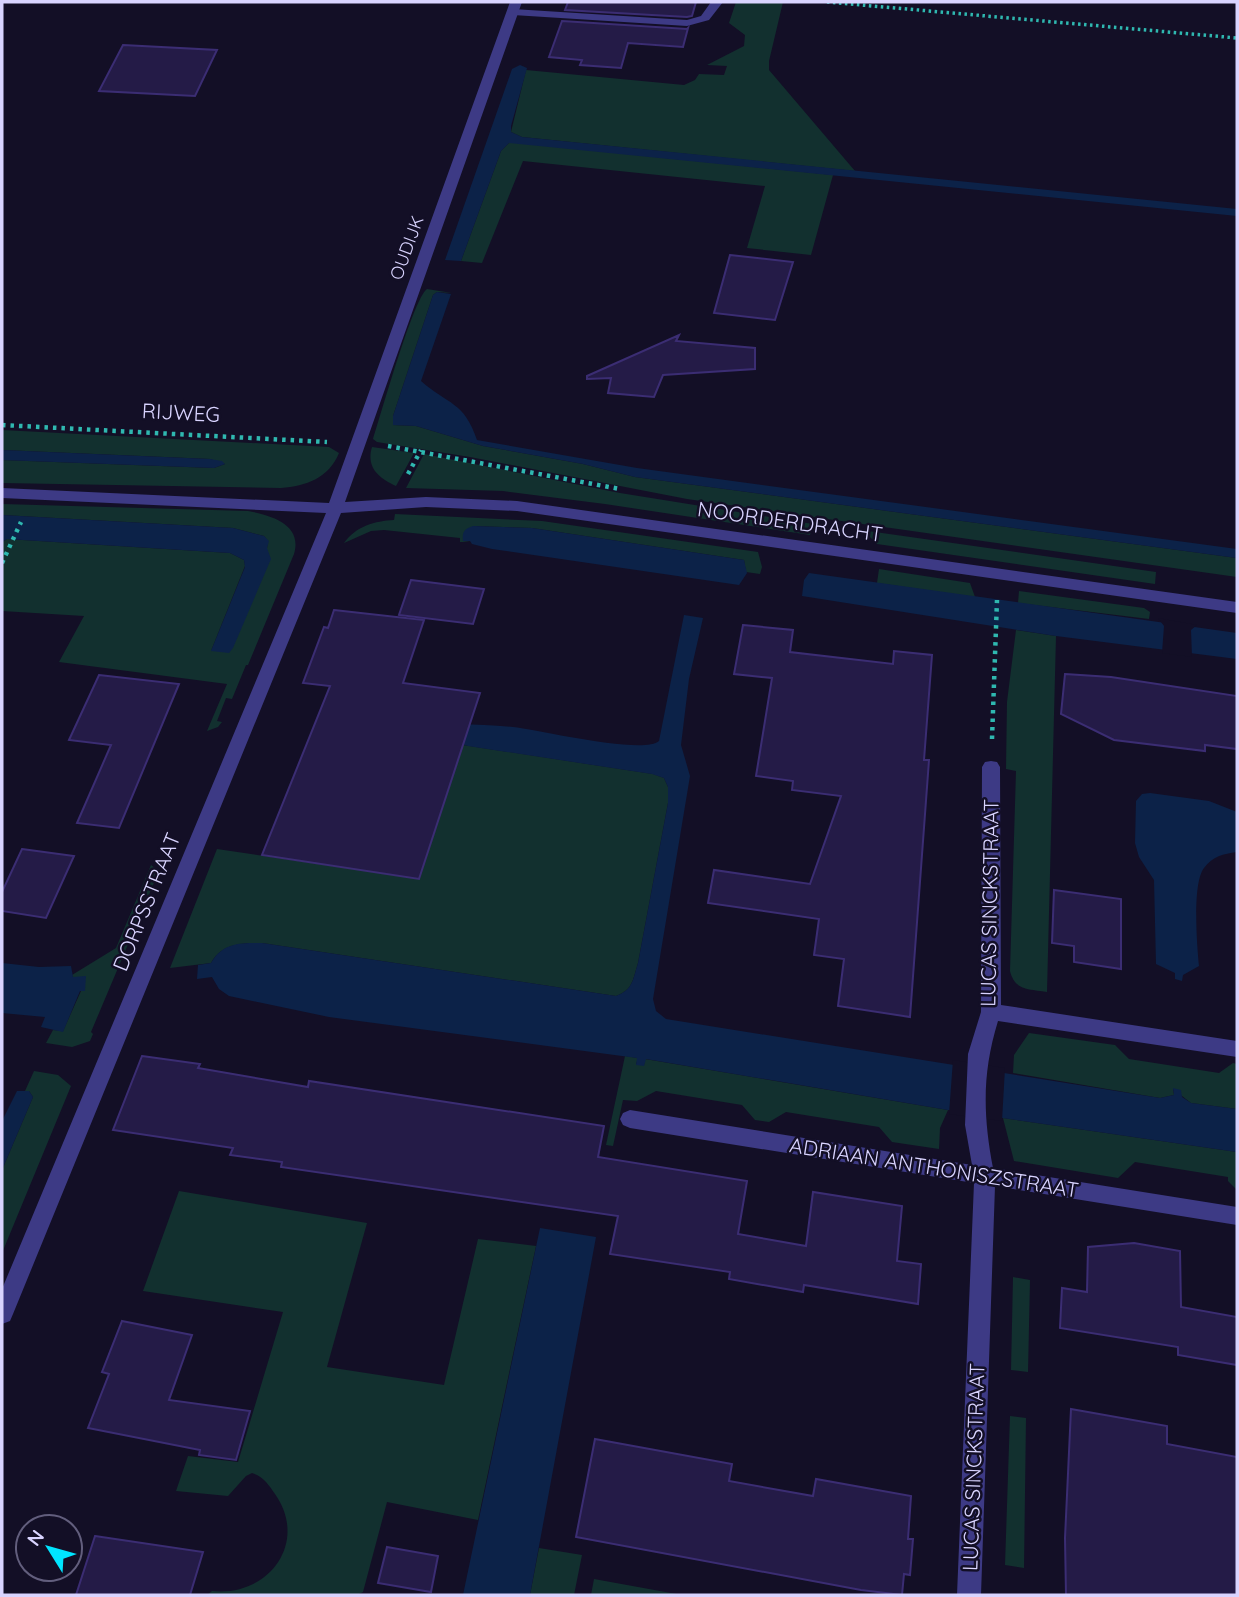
<svg xmlns="http://www.w3.org/2000/svg" width="1239" height="1597" viewBox="0 0 1239 1597" font-family="Quicksand,sans-serif">
<style>
.green{fill:#12302f}
.water{fill:#0c2248}
.pier{fill:#130f26}
.building{fill:#241b47;stroke:#3b2d73;stroke-width:2}
.lines{fill:none;stroke-linecap:round;stroke-linejoin:round}
.path-far1{stroke:#2fb8b0;stroke-width:3.5;stroke-dasharray:2.5 3.5;stroke-linecap:butt}
.path{stroke:#2fb8b0;stroke-width:4.5;stroke-dasharray:3.5 5;stroke-linecap:butt}
.service{fill:#3d3a85;fill-rule:evenodd}
.minor{fill:#3d3a85;fill-rule:evenodd}
.tertiary{fill:#3d3a85;fill-rule:evenodd}
.labels{text-anchor:middle;stroke-width:5;stroke-linejoin:round;paint-order:stroke}
.far-street-label{font-size:18px;fill:#d9d4ff;stroke:#130f26}
.street-label{font-size:21px;fill:#d9d4ff;stroke:#130f26}
</style>
<rect width="100%" height="100%" fill="#130f26"/>
<path class="green" d="M736,2H783L769,61V70L855,171L522,137L511,132L526,70L684,85L695,80L699,74L724,75L727,66L707,65L744,46L745,35L729,23Z
M509,143H517L833,175L811,255L747,248L765,186L523,161L482,263L461,261L501,151Z
M427,289L452,293L437,292L433,295L393,416V425L416,426L483,446L583,464L635,477L1237,558V577L687,499L470,457L377,442L373,439C381,415 413,299 427,289Z
M2,430L329,447L339,453C329,478 306,486 281,488L2,483V460L214,468L225,464L210,459L2,450Z
M372,447L414,453L396,486C378,478 366,467 372,447Z
M424,454L620,493L813,524L810,535L605,504L503,491L406,488Z
M2,504L248,511C270,515 303,524 294,554L248,665H246L232,699L226,698L217,721L222,722L218,727L207,731L227,684L59,662L84,616L2,611V542L7,539L230,553L244,560L245,566L211,651L267,548L268,541L264,536L233,528L2,515Z
M395,514L542,521L758,552L762,567L760,574L746,572L744,560L532,528L473,526L463,541L470,542H460V538L384,530L371,531L344,543C356,526 375,521 394,520Z
M868,531L1156,572L1155,584L877,544L867,534Z
M879,569L970,583L975,597L877,583Z
M1019,591L1144,608L1150,612L1149,619L1018,603Z
M1016,630L1056,636L1047,992C1029,989 1015,991 1010,971L1016,771L1006,769L1007,702Z
M463,745L653,774L664,778L668,787V803L638,963C633,979 633,990 616,996L262,943C242,943 222,943 211,963L170,968L217,849L419,879Z
M151,865L159,871L91,1032L93,1034L90,1041L72,1047L46,1043L53,1030L63,1031L81,991L72,975L116,948Z
M1029,1033L1115,1045L1129,1059L1219,1073L1233,1063L1237,1064V1109L1191,1103L1173,1089L1174,1095L1160,1098L1013,1073L1014,1055Z
M625,1056L638,1058L636,1064L644,1065L645,1059L948,1110L940,1128L939,1149L892,1142L879,1127L786,1112L769,1122L755,1120L742,1105L656,1091L637,1101L623,1100L613,1146L606,1145Z
M34,1071L58,1075L71,1086L2,1253V1170L33,1097L29,1091H25Z
M1003,1118L1237,1152V1190L1228,1181V1177L1135,1162L1118,1178L1014,1161Z
M179,1191L367,1223L327,1367L444,1385L478,1239L536,1246L478,1520L387,1502L363,1592L357,1595H207L212,1591C269,1597 309,1542 275,1494C269,1485 263,1476 252,1473L246,1476L228,1496L176,1491L188,1456L238,1462L283,1312L143,1291Z
M1013,1277L1030,1280L1028,1372L1011,1370Z
M1010,1416L1026,1418L1024,1568L1005,1565Z
M539,1548L582,1555L574,1595H530Z
M594,1579L682,1595H591Z"/>
<path class="water" d="M520,65L527,68L511,126V132L522,137L1237,209V216L509,143L501,151L461,261L445,260L512,69Z
M437,292L451,294L421,381C448,405 464,401 477,440L637,468L1237,549V558L635,477L583,464L483,446L416,426L393,425V416L433,295Z
M2,450L210,459L222,461L225,464L214,468L2,460Z
M2,515L233,528L264,536L269,541L267,548L271,559L233,648L229,653L211,651L245,567L244,560L230,553L7,539L2,542Z
M473,526L532,528L744,560L747,573L739,585L492,549L472,544L470,541H463C462,532 464,529 473,526Z
M809,573L1237,633V659L1056,636L802,596L804,580Z
M684,615L703,618L689,679L681,745L690,776L653,999L656,1011L666,1019L1160,1098L1174,1095L1173,1088L1181,1090L1182,1097L1191,1103L1237,1109V1152L948,1110L646,1059L644,1066L636,1065L637,1058L329,1017L229,996L219,989L212,977L197,979L198,965L211,963C223,942 241,943 262,943L616,996C633,990 633,979 638,963L668,803V787L664,778L652,774L468,746L448,740L458,724C477,725 495,725 513,727C540,730 643,755 659,741Z
M1150,793L1209,801L1237,812V852C1223,854 1213,856 1204,868C1192,883 1197,946 1199,966L1183,975L1182,981L1175,979V973L1156,964L1154,880L1139,857L1135,843L1136,801L1142,794Z
M2,963L39,967L71,966L73,977L86,976L85,991H80L63,1032L41,1027L45,1017L2,1013Z
M17,1091H29L33,1097L2,1170V1121Z
M540,1228L596,1237L530,1595H463Z"/>
<path class="pier" d="M1158,618L1197,625L1191,630L1192,657L1162,653L1164,626Z
M953,1060L1005,1068L1002,1121L949,1114Z"/>
<path class="building" d="M568,2H696L692,16L687,17L565,10Z
M562,21L687,29L688,28L683,47L628,43L621,68L580,65L582,60L549,57Z
M123,45L217,50L195,96L99,91Z
M730,255L793,262L775,320L714,313Z
M679,335L676,341L755,348V369L663,375L654,397L608,393L611,378L587,379V376Z
M411,580L484,589L473,624L399,615Z
M334,610L424,620L403,683L480,693L419,879L262,855L330,686L303,683L324,627L328,628Z
M743,625L793,630L790,652L893,664L894,651L932,655L924,760H929L910,1017L838,1006L844,959L814,955L819,919L708,903L714,870L810,884L841,796L792,790L793,781L756,776L772,678L734,674Z
M1065,674L1111,677L1237,696V749L1205,745V751L1114,740L1061,714Z
M99,675L179,684L119,828L77,823L111,745L69,740Z
M22,849L74,856L46,918L2,911V892Z
M1054,890L1121,899V969L1074,962V946L1052,943Z
M142,1056L200,1064L198,1068L308,1087L309,1081L604,1126L598,1157L747,1181L738,1234L806,1246L813,1192L902,1206L897,1261L921,1264L918,1304L804,1285L803,1292L729,1279L730,1272L610,1254L618,1216L281,1167L282,1162L230,1155L233,1148L113,1130Z
M1134,1243L1180,1251L1181,1307L1237,1317V1365L1178,1355V1347L1060,1328L1062,1288L1087,1292L1088,1247Z
M122,1321L192,1335L169,1400L250,1411L236,1460L199,1455L200,1450L88,1428L109,1374L102,1372Z
M1071,1409L1167,1426V1444L1237,1457V1595H1066L1065,1538Z
M595,1439L732,1464L729,1481L813,1496L816,1479L911,1496L908,1539H913L910,1575L904,1574L902,1595L861,1590L576,1537Z
M95,1536L203,1552L190,1595H76Z
M387,1547L438,1556L431,1592L378,1583Z"/>
<g class="lines">
<path class="path-far1" d="M827,2L1237,38"/>
<path class="path" d="M2,425L327,442
M388,446L620,489
M408,474L421,450
M2,563L21,522
M992,739L997,600"/>
<path class="service" d="M711,2H723L709,20L687,26L513,15L507,12L513,9L687,20L701,16Z"/>
<path class="minor" d="M991,761L997,762L1000,767L1001,1005L1237,1041V1057L998,1021C982,1073 983,1115 993,1168L1237,1207V1225L995,1186L981,1595H957L974,1183L630,1128L623,1125L620,1119L623,1113L630,1110L972,1165L965,1125L968,1054L981,1012L982,767L985,762Z"/>
<path class="tertiary" d="M510,2H522L345,502L426,497L517,501L1237,602V613L517,511L426,507L341,513L13,1314L10,1321L2,1324V1289L326,513L2,498V488L329,503Z"/>
</g>
<g class="labels">
<g class="far-street-label">
<text transform="translate(407 248) rotate(-70)" y="6">OUDIJK</text>
</g>
<g class="street-label">
<text transform="translate(181 413) rotate(3)" y="7">RIJWEG</text>
<text transform="translate(790 522) rotate(8)" y="7">NOORDERDRACHT</text>
<text transform="translate(147 902) rotate(-68)" y="7">DORPSSTRAAT</text>
<text transform="translate(990 903) rotate(-89)" y="7">LUCAS SINCKSTRAAT</text>
<text transform="translate(934 1168) rotate(9)" y="7">ADRIAAN ANTHONISZSTRAAT</text>
<text transform="translate(974 1467) rotate(-88)" y="7">LUCAS SINCKSTRAAT</text>
</g>
</g>
<rect width="1239" height="1597" fill="none" stroke="#d9d4ff" stroke-width="7"/>
<g transform="translate(49 1548) rotate(307)"><circle r="33" fill="#130f26" stroke="#625e7d" stroke-width="2"/>
<path d="M0-5L12 26L0 18L-12 26Z" fill="#00e5ff"/>
<text y="-10" font-size="19" font-weight="bold" text-anchor="middle" fill="#d9d4ff">N</text>
</g>
</svg>
